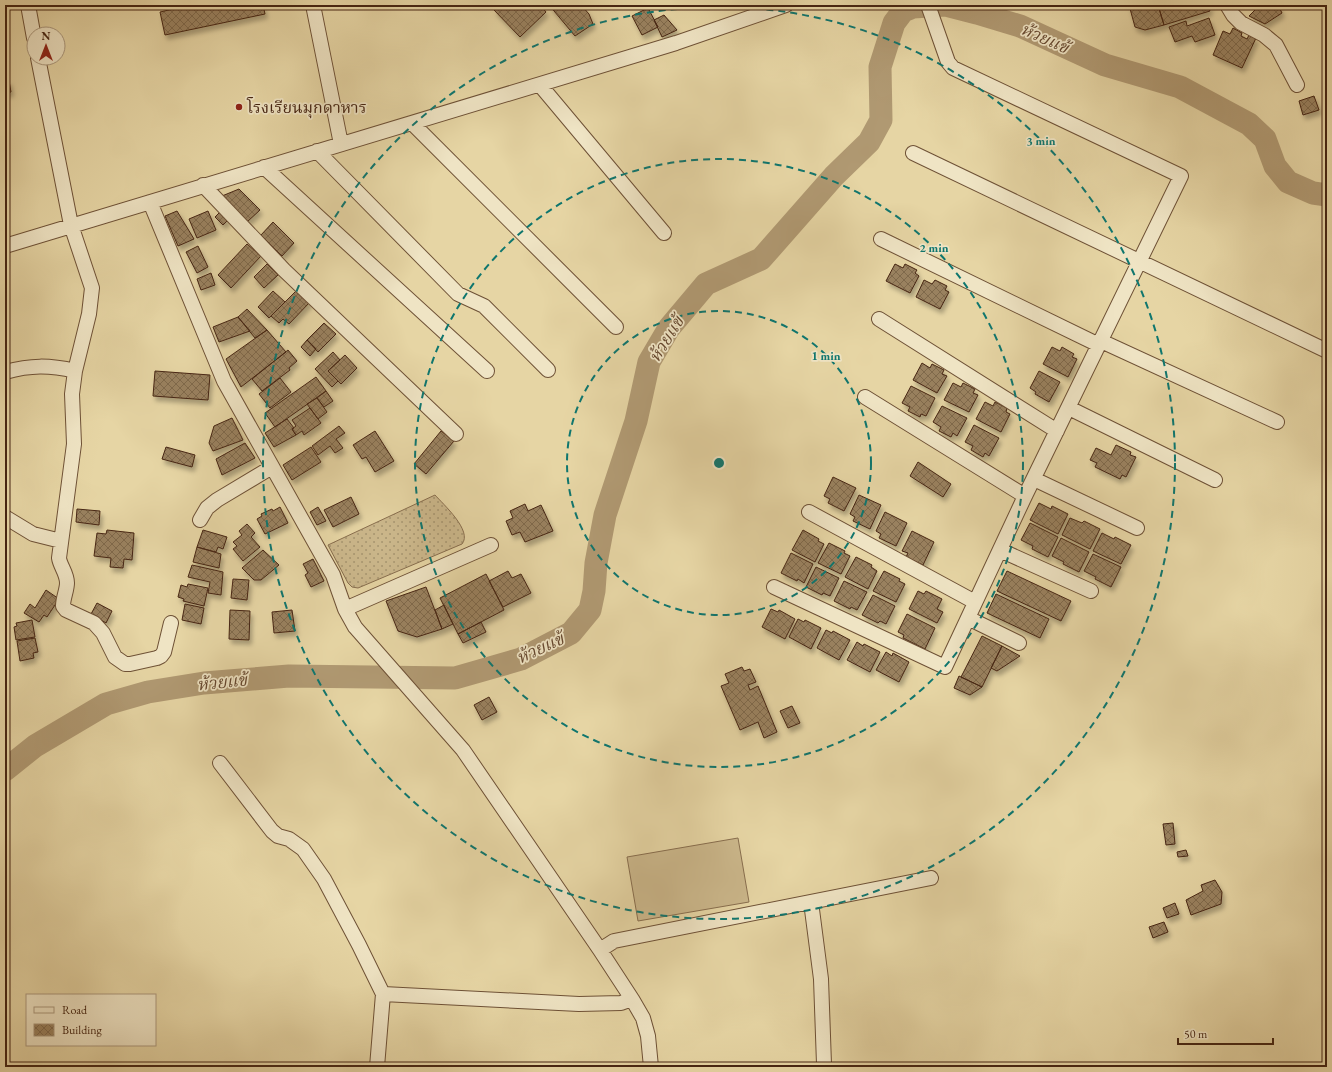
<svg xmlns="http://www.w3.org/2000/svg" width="1332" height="1072" viewBox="0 0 1332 1072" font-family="'EB Garamond','Noto Serif Thai',serif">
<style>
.grass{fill:url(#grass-dots);stroke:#886e4e}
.garden{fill:#cbb78b;stroke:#886e4e}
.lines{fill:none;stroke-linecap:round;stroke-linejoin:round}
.river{stroke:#b09972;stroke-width:23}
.building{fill:url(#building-cross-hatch);stroke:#462512;filter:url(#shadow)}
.street-casing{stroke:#6e5136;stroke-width:16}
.street{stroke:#efe4c4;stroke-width:14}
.ring{fill:none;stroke:#0f766e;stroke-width:2;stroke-dasharray:7 5}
.poi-dot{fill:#8f2418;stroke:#efe4c4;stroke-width:1.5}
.labels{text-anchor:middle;stroke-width:3.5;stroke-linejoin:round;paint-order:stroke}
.poi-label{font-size:16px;fill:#462512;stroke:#efe4c4;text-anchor:start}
.water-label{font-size:17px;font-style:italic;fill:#66482f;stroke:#efe4c4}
.centre{fill:#0f766e;stroke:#efe4c4;stroke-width:2}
.ring-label{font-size:12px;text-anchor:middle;font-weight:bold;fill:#0f766e;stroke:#efe4c4;stroke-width:3.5;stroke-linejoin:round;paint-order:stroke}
</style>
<defs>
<pattern id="grass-dots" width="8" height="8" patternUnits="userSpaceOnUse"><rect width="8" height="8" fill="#cbb78b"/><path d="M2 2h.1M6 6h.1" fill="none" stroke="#a79570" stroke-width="1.8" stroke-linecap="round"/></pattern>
<pattern id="building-cross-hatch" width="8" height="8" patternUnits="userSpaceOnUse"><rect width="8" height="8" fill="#99815e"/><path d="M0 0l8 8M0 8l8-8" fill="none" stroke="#7f694c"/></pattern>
<filter id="shadow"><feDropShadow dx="2.5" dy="4.5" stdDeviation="2" flood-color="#0004"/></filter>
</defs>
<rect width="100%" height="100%" fill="#e6d5a4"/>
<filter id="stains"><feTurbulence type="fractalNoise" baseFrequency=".005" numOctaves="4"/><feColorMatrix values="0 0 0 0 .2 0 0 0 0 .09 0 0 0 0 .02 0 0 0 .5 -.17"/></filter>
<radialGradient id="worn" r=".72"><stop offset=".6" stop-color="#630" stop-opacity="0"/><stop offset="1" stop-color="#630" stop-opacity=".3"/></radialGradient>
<path class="grass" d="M435,495C443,504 473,531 462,544L358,588L352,587L348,583L328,545Z"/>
<path class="garden" d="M738,838L749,902L638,921L627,857Z"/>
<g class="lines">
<path class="river" d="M5,770L35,746L106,704L148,692L204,683L289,676L455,678L521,659L571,633L590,610L594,591L596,563L605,515L636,421L649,362L669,328L706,284L761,259L834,176L869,142L881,120L880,67L894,23L903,11L913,7L946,5L977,13L1020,26L1105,65L1180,87L1249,124L1265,139L1275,166L1288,182L1313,193L1327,195"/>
</g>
<path class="building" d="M191,5H263L265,14L165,35L160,12Z
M500,5H540L546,12L520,37L494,10Z
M549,5H581L589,14L593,24L575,36Z
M1129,5H1158L1164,25L1145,30L1135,27Z
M1158,5H1213L1208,7L1210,11L1164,25Z
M1278,5L1282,13L1265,24L1249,16L1259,6Z
M648,8L658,27L642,35L632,16Z
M664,15L677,30L662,37L654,20Z
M1209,18L1215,35L1195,42L1192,36L1175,42L1169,27L1186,21L1187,26Z
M1233,28L1242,33L1241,36L1247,39L1249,35L1256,38L1242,68L1213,55L1223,31L1230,34Z
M5,81H9L11,92L5,93Z
M1314,96L1319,110L1303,115L1299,101Z
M239,189L260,210L247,222L222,196Z
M177,211L194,239L178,246L165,216Z
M208,211L216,230L197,238L189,219Z
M220,212L228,220L223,225L215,217Z
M273,222L294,243L282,256L261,235Z
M247,244L261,256L231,288L218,275Z
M198,246L208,267L197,273L186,252Z
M267,264L278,275L264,288L254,277Z
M895,264L903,268L905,264L917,270L915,273L919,276L910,293L886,281Z
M211,273L215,285L201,290L197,279Z
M924,280L932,284L935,280L947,286L945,290L949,292L940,309L916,297Z
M297,290L310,302L289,324L283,319L279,323L271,316Z
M273,291L285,302L269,318L258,307Z
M247,309L267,330L255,338L238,317Z
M238,317L250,331L219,342L213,327Z
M324,323L336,334L318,352L307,340Z
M267,330L286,352L241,387L226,359Z
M307,340L316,349L310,356L301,347Z
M1052,347L1060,351L1062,347L1074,354L1072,357L1077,359L1068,377L1043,364Z
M288,350L297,361L289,368L290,370L262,391L252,379Z
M333,352L340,360L328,371L338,381L332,387L315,369Z
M345,355L357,368L341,384L328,371Z
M922,363L930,368L932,364L944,370L942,374L947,376L937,393L913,380Z
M155,371L210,375L208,400L153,396Z
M1039,371L1060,382L1049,402L1035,394L1036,392L1030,388Z
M316,377L326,391L275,427L265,413Z
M280,378L291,392L270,408L259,394Z
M953,383L961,387L963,383L975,389L973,393L978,395L969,412L944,400Z
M911,386L935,398L926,416L921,414L920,417L908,411L910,407L902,403Z
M326,391L333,401L324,407L317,398Z
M317,398L327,412L318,419L307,404Z
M985,402L993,406L995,402L1007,408L1006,412L1010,414L1001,432L976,419Z
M942,406L967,418L957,436L953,433L951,437L939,431L941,427L933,422Z
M310,408L321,423L304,435L302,431L296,435L292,429L296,426L292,420Z
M232,418L243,440L213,451L209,443L214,426Z
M287,419L294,428L292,429L296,435L274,447L265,433Z
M974,425L999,438L989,456L985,453L983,457L971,450L973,446L965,442Z
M339,426L345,433L336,439L343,448L335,453L330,446L318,455L312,446Z
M375,431L394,461L375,472L366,457L362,459L353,445Z
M441,431L454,441L426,474L414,464Z
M245,443L255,458L222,475L216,459Z
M1116,445L1131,452L1130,455L1136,457L1126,477L1122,475L1120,479L1095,467L1097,463L1090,460L1096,448L1111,455Z
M166,447L195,455L192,467L162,459Z
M311,447L321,462L292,480L283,465Z
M918,462L951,484L943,497L910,476Z
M833,477L856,488L844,511L828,503L830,499L824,496Z
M859,495L881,505L870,529L853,521L855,517L850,514Z
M351,497L359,514L333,527L324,510Z
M1039,503L1051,509L1052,506L1068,514L1058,534L1030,520Z
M525,504L528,511L541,505L553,531L525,542L520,532L512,535L506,521L513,518L510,511Z
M280,507L288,523L265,534L257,519L262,516L261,514L272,509L273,511Z
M318,507L326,521L317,525L310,512Z
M77,509L100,511L99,525L76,522Z
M885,512L907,523L896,546L879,538L881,534L876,531Z
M1070,518L1082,523L1084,521L1100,529L1090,549L1062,535Z
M1030,523L1058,537L1048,557L1032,549L1033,546L1021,540Z
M247,524L255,533L251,537L260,547L243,561L233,549L237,546L233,542L242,535L239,531Z
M107,530L134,533L132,560L124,559L123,568L110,567L111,558L94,556L97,533L106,534Z
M203,530L227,537L223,549L218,547L216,552L197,547Z
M803,530L819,539L818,541L824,544L815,562L792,550Z
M912,531L934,542L923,565L906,557L908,553L902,551Z
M1102,533L1114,539L1115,537L1131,545L1121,564L1093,551Z
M1061,538L1089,552L1079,572L1063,564L1064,562L1052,556Z
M829,543L845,551L844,553L850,556L841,574L818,563Z
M197,547L221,554L219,568L193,562Z
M263,550L279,565L261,580H254L242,568Z
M791,553L813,564L804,583L798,579L797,581L781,573Z
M1093,554L1121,567L1111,587L1095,579L1096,577L1084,571Z
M856,557L872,565L871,567L877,571L868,589L845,577Z
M313,559L324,581L311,587L305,575L308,573L303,564Z
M192,565L223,572L221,595L208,593L210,582L188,577Z
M816,567L839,578L830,596L823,593L822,595L806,587Z
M508,571L512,578L521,574L531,593L503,607L489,581Z
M884,571L900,579L899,581L905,584L896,602L873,591Z
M1007,571L1071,601L1061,621L997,591Z
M486,574L504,610L458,634L440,598Z
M233,579L249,580L247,600L231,598Z
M844,581L867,592L857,610L851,607L850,609L834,601Z
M188,584L208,588L204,606L183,601L184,599L178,597L181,585L187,587Z
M426,587L442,629L417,637L398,631L386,601Z
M46,590L59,599L47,617L44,615L39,622L24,613L30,604L35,608Z
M918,591L924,594L926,591L942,599L937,609L943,612L937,623L909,609Z
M996,594L1049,619L1040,638L987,613Z
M873,595L895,606L886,624L880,621L878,623L862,615Z
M97,603L112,611L106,623L91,614Z
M185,604L204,608L201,624L182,620Z
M444,605L453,624L442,629L435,610Z
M771,609L778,612L779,610L795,619L785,639L762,627Z
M230,610L250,611L249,640L229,639Z
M292,610L295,631L274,633L272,612Z
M907,614L935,628L925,649L903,638L904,635L898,632Z
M798,619L804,622L805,620L821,628L811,649L789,637Z
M32,620L35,637L16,640L14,627L17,626L16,623Z
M481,622L486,632L463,643L458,634Z
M826,630L832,633L833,631L850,640L839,660L817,648Z
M982,636L1002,646L982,687L961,677Z
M35,638L38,652L33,653L34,658L20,661L17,641Z
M857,642L863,646L864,644L880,652L870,672L847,660Z
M1002,646L1020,656L997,671L991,668Z
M886,652L892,656L893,653L909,662L899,682L876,670Z
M742,667L744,671L750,669L756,682L748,685L750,690L758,686L777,732L764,738L758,722L740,730L721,686L729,683L725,674Z
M959,676L961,677L982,687L970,695L954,688Z
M489,697L497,712L482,720L474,705Z
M792,706L800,723L788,728L780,711Z
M1173,823L1175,844L1166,845L1163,824Z
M1186,850L1188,856L1178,857L1177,852Z
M1215,880L1222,892L1221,904L1191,915L1186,900L1203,891L1201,885Z
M1175,903L1179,914L1167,918L1163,908Z
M1164,922L1168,932L1153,938L1149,927Z"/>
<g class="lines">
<defs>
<path id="street" d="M28,5L34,38
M313,5L341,144
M1227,5L1233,15L1241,23L1264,35L1276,45L1297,85
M38,58L71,225L92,288L89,314L75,371L72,394L74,444L59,558C60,566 67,573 67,583C67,590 63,598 63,606L66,610L94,623L103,633L115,657L125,664H130L157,658L161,656L164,652L171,623
M540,85L664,233
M412,123L616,327
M317,151L458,294L484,306L548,370
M913,153L1327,351
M264,167L487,371
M203,185L284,270L456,434
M150,202L224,381L333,575L345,609L355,627L463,750L600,950L632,999L643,1018L648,1036L651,1067
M881,239L1099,345
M5,246L676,43L786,5
M879,319L1057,431
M1101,341L1277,422
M5,372C31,365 49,365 75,371
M865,397L1025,496
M1069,408L1215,480
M1034,479L1137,528
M809,512L975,602
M5,517L33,534L61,541
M200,520L207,508L217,500L272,467
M1000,550L1091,591
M774,587L945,667L1025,496L1181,176L953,68L948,62L928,5
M345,609L491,545
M968,618L1019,643
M220,763L272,831L278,836L289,839L303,849L324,879L359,945L383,994L377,1067
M811,902L821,979L824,1064
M600,950L614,941L931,878
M383,994L579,1004L621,1003L632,999"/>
</defs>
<use href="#street" class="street-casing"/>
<use href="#street" class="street"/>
</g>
<g class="ring">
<circle cx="719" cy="463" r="152"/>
<circle cx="719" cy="463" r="304"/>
<circle cx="719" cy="463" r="456"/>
</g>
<circle class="poi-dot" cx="239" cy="107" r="4"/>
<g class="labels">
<g class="poi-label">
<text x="247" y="113">โรงเรียนมุกดาหาร</text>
</g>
<g class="water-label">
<text transform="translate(1045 38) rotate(24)" y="6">ห้วยแข้</text>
<text transform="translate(666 339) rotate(-58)" y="6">ห้วยแข้</text>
<text transform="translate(540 648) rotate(-25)" y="6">ห้วยแข้</text>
<text transform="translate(222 682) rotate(-6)" y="6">ห้วยแข้</text>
</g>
</g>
<circle cx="719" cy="463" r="6" class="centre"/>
<g class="ring-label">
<text x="1041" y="145">3 min</text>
<text x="934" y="252">2 min</text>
<text x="826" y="360">1 min</text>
</g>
<rect width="1332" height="1072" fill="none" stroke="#e6d5a4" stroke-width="20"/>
<rect x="6" y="6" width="1320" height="1060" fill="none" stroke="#462512" stroke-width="2"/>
<rect x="10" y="10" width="1312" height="1052" fill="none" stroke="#462512"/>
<rect x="26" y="994" width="130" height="52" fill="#efe4c4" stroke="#ab987d"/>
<rect x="34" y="1007" width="20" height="6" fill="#efe4c4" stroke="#ab987d"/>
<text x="62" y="1014" font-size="12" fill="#462512">Road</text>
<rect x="34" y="1024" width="20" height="12" fill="url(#building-cross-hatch)" stroke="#ab987d"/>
<text x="62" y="1034" font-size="12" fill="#462512">Building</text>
<g transform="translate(46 46)"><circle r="19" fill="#efe4c4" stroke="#ab987d"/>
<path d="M0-3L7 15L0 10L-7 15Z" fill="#8f2418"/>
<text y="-6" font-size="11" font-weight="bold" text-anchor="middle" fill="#462512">N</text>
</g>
<path d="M1178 1038v6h95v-6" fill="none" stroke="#462512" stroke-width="2"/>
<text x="1184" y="1038" font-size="12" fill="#462512" stroke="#efe4c4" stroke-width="3" paint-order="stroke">50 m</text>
<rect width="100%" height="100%" filter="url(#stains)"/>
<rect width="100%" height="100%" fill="url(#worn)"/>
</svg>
